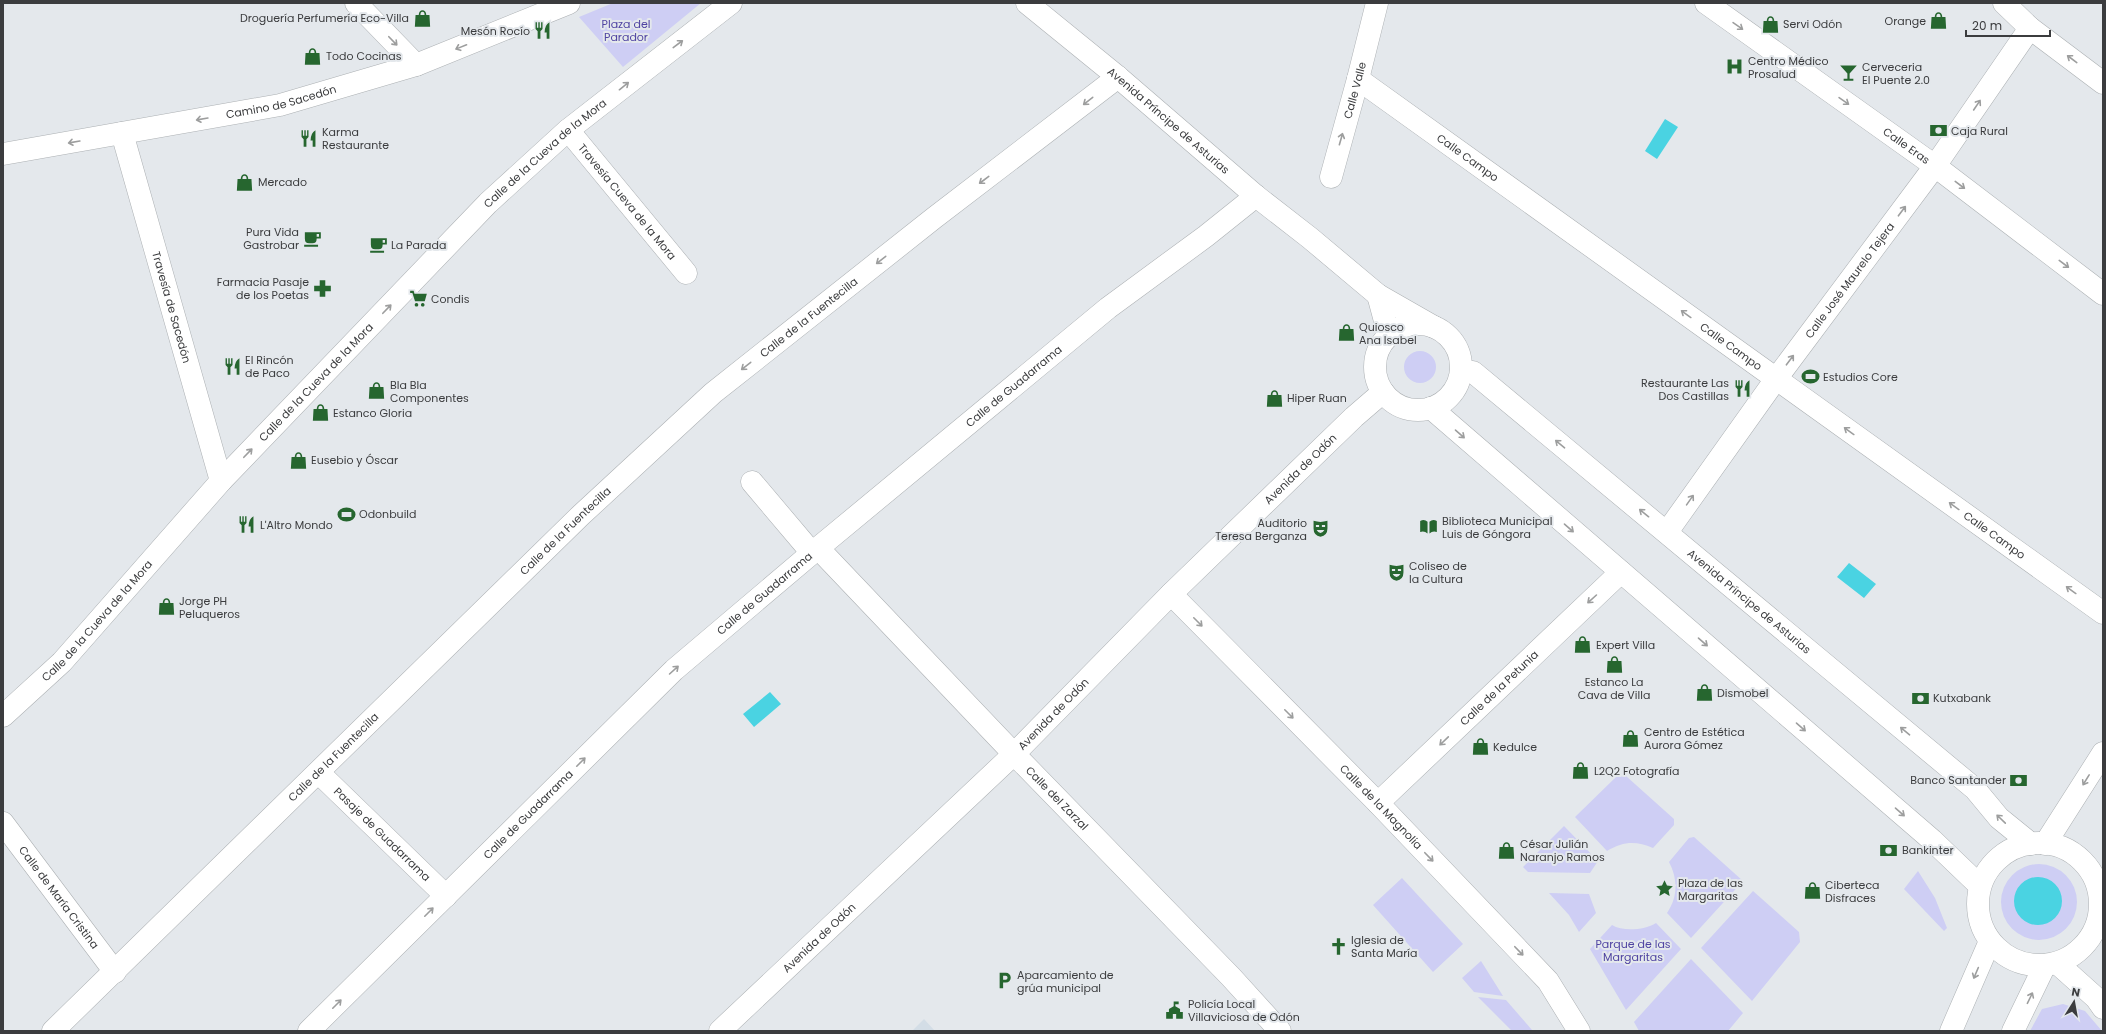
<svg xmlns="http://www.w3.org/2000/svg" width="2106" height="1034" viewBox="0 0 2106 1034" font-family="Poppins,sans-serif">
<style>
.built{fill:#d3dde6}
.green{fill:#cecef4}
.water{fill:#4ad3e2}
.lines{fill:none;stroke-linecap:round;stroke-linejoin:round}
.minor-casing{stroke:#acb0b3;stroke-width:23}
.minor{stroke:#fff;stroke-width:22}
.oneway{stroke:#9d9e9e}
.labels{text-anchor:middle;stroke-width:4;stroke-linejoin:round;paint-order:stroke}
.poi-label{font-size:11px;fill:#3b3c3e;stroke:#e4e8ec;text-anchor:start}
.park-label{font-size:11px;fill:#5044a2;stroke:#e4e8ec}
.street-label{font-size:11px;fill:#3b3c3e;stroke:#e4e8ec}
</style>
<rect width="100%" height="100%" fill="#e4e8ec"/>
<path class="built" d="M924,1019L935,1031H912Z"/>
<path class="green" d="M613,3H701L623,67L579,17Z
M1404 367a16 16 0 1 1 32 0a16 16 0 1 1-32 0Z
M1626,776L1674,819V825L1653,848C1636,841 1624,841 1607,851L1575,817L1616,777Z
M1564,826L1598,861L1590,873L1528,872L1523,867Z
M1694,837L1743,881L1691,938L1667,913C1678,897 1678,879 1669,862L1689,838Z
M2001 902a38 38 0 1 1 76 0a38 38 0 1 1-76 0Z
M1918,871L1935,898L1947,928L1944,931L1904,889Z
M1402,878L1463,944L1433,972L1373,905Z
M1753,891L1799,932L1800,942L1752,1001L1701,948Z
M1549,893L1589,894L1596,913L1579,932L1569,915Z
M1656,923L1681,949L1626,1010L1590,949L1612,925C1623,932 1645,930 1656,923Z
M1691,959L1743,1013L1728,1031H1639L1634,1022Z
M1481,961L1503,996L1474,992L1462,978Z
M1478,997L1506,1000L1532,1030L1512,1031Z
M2063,1004L2085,1011L2102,1031H2030L2042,1009Z"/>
<path class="water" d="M1665,119L1678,127L1657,159L1645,151Z
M1849,563L1876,584L1864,598L1837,577Z
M770,692L781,704L754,727L743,714Z
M2014 901a24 24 0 1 1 48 0a24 24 0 1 1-48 0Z"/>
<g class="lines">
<defs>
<g id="minor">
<path d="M356,3L416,65"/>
<path id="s1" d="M1027,3L1118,77L1256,196L1310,238L1378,295L1434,327"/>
<path id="s2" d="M1706,3L1935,166L2103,294"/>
<path d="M2004,3L2030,28L2103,83"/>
<path id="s3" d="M1358,79L2103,613"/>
<path id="s4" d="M568,130L686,273"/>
<path id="s5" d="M122,133L221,481"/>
<path id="s6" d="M3,154L280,105L416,65L569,3"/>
<path id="s7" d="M1331,177L1358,79L1377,3"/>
<path d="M1378,295L1389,336"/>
<circle cx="1418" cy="367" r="43"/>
<path id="s8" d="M1461,372H1473L1975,789L1999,818L2031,844"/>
<path d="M1431,408L1932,840L1980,886"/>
<path d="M752,482L812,553"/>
<path id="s9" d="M1667,532L1776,379L1935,166L2030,28"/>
<path id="s10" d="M818,548L1014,754L1231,977L1280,1031"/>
<path id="s11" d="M1171,594L1378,803L1548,981L1579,1031"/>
<path id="s12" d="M3,716L62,662L221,481L488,203L568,130L731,3"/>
<path id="s13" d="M319,773L446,896"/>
<path id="s14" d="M1378,803L1621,572"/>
<path id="s15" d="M3,823L115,972"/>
<circle cx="2039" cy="904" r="61"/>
<path d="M2045,844L2103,753"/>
<path d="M2057,963L2096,998L2103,1008"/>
<path id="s16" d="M53,1031L581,515L713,393L934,218L1118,77"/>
<path id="s17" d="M309,1031L674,670L818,548L1108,308L1206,236L1256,196"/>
<path id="s18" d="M720,1031L1014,754L1171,594L1354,417L1383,392"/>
<path d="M1951,1031L1990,941"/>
<path d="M2013,1031L2045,965"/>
</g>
</defs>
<use href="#minor" class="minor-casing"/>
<use href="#minor" class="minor"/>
</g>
<defs><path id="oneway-shaft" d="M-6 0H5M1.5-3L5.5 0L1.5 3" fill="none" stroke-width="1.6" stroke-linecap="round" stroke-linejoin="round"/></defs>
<g class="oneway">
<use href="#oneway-shaft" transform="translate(1738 26) rotate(35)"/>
<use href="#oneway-shaft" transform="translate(393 41) rotate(46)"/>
<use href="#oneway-shaft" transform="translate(678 44) rotate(-37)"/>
<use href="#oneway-shaft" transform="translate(461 47) rotate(158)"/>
<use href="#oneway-shaft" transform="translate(2072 59) rotate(-143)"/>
<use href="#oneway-shaft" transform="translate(624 86) rotate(-39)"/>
<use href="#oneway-shaft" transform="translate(1088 101) rotate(142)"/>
<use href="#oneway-shaft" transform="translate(1844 101) rotate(35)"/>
<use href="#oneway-shaft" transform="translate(1977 105) rotate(-56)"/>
<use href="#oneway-shaft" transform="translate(202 119) rotate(170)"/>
<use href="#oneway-shaft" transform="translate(1341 139) rotate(-74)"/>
<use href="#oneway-shaft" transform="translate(74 142) rotate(170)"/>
<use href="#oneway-shaft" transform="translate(984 180) rotate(143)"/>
<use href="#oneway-shaft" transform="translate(1960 185) rotate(37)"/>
<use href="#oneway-shaft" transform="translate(1902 211) rotate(-53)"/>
<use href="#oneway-shaft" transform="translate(881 260) rotate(142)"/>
<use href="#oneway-shaft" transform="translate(2064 264) rotate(37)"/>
<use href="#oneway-shaft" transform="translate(387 309) rotate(-46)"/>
<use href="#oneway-shaft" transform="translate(1686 314) rotate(-144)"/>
<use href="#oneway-shaft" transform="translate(1790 360) rotate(-53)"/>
<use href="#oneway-shaft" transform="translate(746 366) rotate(142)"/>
<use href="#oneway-shaft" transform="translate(1849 431) rotate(-144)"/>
<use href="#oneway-shaft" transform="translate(1460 434) rotate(41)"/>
<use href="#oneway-shaft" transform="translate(1560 444) rotate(-140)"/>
<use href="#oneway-shaft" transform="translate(248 453) rotate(-46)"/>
<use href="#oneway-shaft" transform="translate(1690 500) rotate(-55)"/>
<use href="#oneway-shaft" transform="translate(1954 506) rotate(-144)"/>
<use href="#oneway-shaft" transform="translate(1644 513) rotate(-141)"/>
<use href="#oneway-shaft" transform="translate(1569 528) rotate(41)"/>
<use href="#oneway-shaft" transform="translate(2071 590) rotate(-144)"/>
<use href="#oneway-shaft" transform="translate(1592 599) rotate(138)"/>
<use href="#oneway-shaft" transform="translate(1198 622) rotate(45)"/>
<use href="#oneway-shaft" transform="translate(1703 642) rotate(41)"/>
<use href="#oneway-shaft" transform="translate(674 670) rotate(-42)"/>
<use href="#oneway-shaft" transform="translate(1289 714) rotate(45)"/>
<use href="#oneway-shaft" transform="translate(1801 727) rotate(41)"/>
<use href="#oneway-shaft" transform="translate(1905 731) rotate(-140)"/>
<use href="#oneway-shaft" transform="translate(1444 741) rotate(136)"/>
<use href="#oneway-shaft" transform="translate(581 762) rotate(-45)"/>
<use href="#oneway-shaft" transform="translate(2086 780) rotate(122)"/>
<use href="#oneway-shaft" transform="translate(1900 812) rotate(41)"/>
<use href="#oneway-shaft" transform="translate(2001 819) rotate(-136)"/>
<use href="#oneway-shaft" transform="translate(1429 857) rotate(46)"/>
<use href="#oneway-shaft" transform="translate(429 912) rotate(-45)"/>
<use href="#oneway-shaft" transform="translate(1519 951) rotate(46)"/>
<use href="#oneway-shaft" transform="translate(1976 973) rotate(113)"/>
<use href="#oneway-shaft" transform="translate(2030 998) rotate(-64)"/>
<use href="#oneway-shaft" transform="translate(337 1004) rotate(-45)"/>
</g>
<defs>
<symbol id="shop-bare" viewBox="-9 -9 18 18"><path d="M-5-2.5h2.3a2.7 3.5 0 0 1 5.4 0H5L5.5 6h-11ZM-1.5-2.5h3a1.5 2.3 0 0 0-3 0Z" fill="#26662f" stroke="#e4e8ec" stroke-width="2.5" paint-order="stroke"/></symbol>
<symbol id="restaurant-bare" viewBox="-9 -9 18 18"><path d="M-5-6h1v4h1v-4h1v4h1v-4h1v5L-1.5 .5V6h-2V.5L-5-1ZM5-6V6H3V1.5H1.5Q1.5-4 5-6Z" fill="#26662f" stroke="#e4e8ec" stroke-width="2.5" paint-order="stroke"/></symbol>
<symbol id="hospital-bare" viewBox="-9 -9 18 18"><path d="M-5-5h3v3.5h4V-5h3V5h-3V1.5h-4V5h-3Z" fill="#26662f" stroke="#e4e8ec" stroke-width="2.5" paint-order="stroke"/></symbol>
<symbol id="bar-bare" viewBox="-9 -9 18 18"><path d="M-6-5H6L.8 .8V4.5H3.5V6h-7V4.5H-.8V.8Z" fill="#26662f" stroke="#e4e8ec" stroke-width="2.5" paint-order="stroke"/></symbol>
<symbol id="bank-bare" viewBox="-9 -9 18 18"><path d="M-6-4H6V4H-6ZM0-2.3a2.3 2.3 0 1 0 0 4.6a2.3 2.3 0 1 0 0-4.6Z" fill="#26662f" stroke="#e4e8ec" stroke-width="2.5" paint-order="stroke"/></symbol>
<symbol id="cafe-bare" viewBox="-9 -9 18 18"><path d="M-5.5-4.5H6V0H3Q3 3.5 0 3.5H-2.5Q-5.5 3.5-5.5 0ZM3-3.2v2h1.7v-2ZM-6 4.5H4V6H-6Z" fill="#26662f" stroke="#e4e8ec" stroke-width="2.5" paint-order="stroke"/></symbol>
<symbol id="pharmacy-bare" viewBox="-9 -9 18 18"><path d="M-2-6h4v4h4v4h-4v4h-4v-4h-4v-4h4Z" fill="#26662f" stroke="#e4e8ec" stroke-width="2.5" paint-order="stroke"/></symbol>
<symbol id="supermarket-bare" viewBox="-9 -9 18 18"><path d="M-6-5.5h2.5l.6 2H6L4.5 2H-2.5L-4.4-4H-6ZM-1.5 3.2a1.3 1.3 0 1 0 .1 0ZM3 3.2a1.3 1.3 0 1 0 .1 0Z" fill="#26662f" stroke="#e4e8ec" stroke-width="2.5" paint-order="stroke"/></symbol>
<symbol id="stadium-bare" viewBox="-9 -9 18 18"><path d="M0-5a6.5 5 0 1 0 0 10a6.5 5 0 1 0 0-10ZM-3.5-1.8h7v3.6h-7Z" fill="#26662f" stroke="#e4e8ec" stroke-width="2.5" paint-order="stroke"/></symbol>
<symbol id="library-bare" viewBox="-9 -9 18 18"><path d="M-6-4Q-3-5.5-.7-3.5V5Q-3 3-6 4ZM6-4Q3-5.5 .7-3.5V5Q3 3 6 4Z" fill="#26662f" stroke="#e4e8ec" stroke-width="2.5" paint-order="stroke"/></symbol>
<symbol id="theatre-bare" viewBox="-9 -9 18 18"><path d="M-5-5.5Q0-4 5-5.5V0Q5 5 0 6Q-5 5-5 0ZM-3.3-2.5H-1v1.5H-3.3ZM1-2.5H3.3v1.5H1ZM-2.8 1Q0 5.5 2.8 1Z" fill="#26662f" stroke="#e4e8ec" stroke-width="2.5" paint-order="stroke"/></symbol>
<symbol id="sight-bare" viewBox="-9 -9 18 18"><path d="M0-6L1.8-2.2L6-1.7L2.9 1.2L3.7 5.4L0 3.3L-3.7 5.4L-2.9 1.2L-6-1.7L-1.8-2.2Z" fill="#26662f" stroke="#e4e8ec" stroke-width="2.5" paint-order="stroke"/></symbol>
<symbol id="church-bare" viewBox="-9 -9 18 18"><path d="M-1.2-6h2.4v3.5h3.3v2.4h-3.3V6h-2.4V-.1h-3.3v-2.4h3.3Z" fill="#26662f" stroke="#e4e8ec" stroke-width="2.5" paint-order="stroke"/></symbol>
<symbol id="parking-bare" viewBox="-9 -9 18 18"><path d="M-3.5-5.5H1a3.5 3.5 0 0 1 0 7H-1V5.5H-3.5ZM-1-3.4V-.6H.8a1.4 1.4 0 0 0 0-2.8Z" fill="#26662f" stroke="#e4e8ec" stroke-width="2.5" paint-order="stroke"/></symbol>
<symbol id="civic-bare" viewBox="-9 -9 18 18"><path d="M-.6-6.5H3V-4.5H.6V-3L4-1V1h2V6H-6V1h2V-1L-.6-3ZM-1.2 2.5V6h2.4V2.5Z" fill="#26662f" stroke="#e4e8ec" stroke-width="2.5" paint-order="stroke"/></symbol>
</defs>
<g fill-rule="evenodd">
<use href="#shop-bare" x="410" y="6" width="25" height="25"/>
<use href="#shop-bare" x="1926" y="8" width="25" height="25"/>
<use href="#shop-bare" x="1758" y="12" width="25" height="25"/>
<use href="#restaurant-bare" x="530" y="18" width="25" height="25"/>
<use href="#shop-bare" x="300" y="44" width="25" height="25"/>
<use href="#hospital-bare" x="1722" y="54" width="25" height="25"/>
<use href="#bar-bare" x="1836" y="60" width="25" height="25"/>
<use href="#bank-bare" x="1926" y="118" width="25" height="25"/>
<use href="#restaurant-bare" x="296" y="126" width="25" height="25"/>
<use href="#shop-bare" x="232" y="170" width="25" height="25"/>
<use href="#cafe-bare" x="300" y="226" width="25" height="25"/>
<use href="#cafe-bare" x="366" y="232" width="25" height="25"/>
<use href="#pharmacy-bare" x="310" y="276" width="25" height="25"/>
<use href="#supermarket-bare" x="406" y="286" width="25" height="25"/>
<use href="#shop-bare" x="1334" y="320" width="25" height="25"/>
<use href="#restaurant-bare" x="220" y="354" width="25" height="25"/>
<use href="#stadium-bare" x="1798" y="364" width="25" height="25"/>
<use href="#restaurant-bare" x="1730" y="376" width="25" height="25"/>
<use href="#shop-bare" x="364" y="378" width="25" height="25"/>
<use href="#shop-bare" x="1262" y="386" width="25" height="25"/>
<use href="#shop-bare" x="308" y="400" width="25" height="25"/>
<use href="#shop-bare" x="286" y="448" width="25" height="25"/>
<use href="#stadium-bare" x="334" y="502" width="25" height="25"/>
<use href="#restaurant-bare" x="234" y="512" width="25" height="25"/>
<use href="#library-bare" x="1416" y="514" width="25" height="25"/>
<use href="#theatre-bare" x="1308" y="516" width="25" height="25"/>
<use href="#theatre-bare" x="1384" y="560" width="25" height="25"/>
<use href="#shop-bare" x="154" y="594" width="25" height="25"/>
<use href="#shop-bare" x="1570" y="632" width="25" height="25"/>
<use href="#shop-bare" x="1602" y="652" width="25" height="25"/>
<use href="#shop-bare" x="1692" y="680" width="25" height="25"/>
<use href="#bank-bare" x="1908" y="686" width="25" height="25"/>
<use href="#shop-bare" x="1618" y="726" width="25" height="25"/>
<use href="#shop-bare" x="1468" y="734" width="25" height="25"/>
<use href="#shop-bare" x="1568" y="758" width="25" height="25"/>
<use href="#bank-bare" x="2006" y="768" width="25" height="25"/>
<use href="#shop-bare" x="1494" y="838" width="25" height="25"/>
<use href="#bank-bare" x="1876" y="838" width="25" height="25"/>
<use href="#sight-bare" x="1652" y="876" width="25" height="25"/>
<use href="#shop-bare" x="1800" y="878" width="25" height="25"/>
<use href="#church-bare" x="1326" y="934" width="25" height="25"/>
<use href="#parking-bare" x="992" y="968" width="25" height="25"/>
<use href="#civic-bare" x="1162" y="998" width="25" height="25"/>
</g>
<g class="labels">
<g class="poi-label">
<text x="409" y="22" text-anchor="end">Droguería Perfumería Eco-Villa</text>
<text x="1926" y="25" text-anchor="end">Orange</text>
<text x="1783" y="28">Servi Odón</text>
<text x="530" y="35" text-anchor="end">Mesón Rocío</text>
<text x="326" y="60">Todo Cocinas</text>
<text x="1748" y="65">Centro Médico<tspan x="1748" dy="13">Prosalud</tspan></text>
<text x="1862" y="71">Cerveceria<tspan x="1862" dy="13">El Puente 2.0</tspan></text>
<text x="1951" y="135">Caja Rural</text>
<text x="322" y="136">Karma<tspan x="322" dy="13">Restaurante</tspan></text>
<text x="258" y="186">Mercado</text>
<text x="299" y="236" text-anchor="end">Pura Vida<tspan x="299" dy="13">Gastrobar</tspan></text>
<text x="391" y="249">La Parada</text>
<text x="309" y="286" text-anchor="end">Farmacia Pasaje<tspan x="309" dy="13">de los Poetas</tspan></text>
<text x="431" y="303">Condis</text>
<text x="1359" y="331">Quiosco<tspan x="1359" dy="13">Ana Isabel</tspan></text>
<text x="245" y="364">El Rincón<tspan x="245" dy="13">de Paco</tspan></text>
<text x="1823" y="381">Estudios Core</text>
<text x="1729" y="387" text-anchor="end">Restaurante Las<tspan x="1729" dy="13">Dos Castillas</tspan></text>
<text x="390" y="389">Bla Bla<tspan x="390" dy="13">Componentes</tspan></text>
<text x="1287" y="402">Hiper Ruan</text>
<text x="333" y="417">Estanco Gloria</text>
<text x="311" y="464">Eusebio y Óscar</text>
<text x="359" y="518">Odonbuild</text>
<text x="1442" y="525">Biblioteca Municipal<tspan x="1442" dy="13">Luis de Góngora</tspan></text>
<text x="1307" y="527" text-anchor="end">Auditorio<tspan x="1307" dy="13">Teresa Berganza</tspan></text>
<text x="260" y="529">L'Altro Mondo</text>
<text x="1409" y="570">Coliseo de<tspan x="1409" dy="13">la Cultura</tspan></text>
<text x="179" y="605">Jorge PH<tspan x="179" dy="13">Peluqueros</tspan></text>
<text x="1596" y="649">Expert Villa</text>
<text x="1614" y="686" text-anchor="middle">Estanco La<tspan x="1614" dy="13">Cava de Villa</tspan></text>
<text x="1717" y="697">Dismobel</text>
<text x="1933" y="702">Kutxabank</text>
<text x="1644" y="736">Centro de Estética<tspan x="1644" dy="13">Aurora Gómez</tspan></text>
<text x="1493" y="751">Kedulce</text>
<text x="1594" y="775">L2Q2 Fotografía</text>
<text x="2006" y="784" text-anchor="end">Banco Santander</text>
<text x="1520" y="848">César Julián<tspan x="1520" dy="13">Naranjo Ramos</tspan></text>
<text x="1902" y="854">Bankinter</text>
<text x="1678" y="887">Plaza de las<tspan x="1678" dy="13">Margaritas</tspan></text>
<text x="1825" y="889">Ciberteca<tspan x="1825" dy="13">Disfraces</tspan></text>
<text x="1351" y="944">Iglesia de<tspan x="1351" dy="13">Santa María</tspan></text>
<text x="1017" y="979">Aparcamiento de<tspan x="1017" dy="13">grúa municipal</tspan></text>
<text x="1188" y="1008">Policía Local<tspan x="1188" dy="13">Villaviciosa de Odón</tspan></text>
</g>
<g class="park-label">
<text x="626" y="28">Plaza del<tspan x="626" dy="13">Parador</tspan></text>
<text x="1633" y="948">Parque de las<tspan x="1633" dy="13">Margaritas</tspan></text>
</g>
<g class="street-label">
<text dy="4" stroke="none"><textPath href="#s7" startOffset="90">Calle Valle</textPath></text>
<text dy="4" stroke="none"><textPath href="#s6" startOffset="283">Camino de Sacedón</textPath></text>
<text dy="4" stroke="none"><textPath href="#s1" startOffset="184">Avenida Príncipe de Asturias</textPath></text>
<text dy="4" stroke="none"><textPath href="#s2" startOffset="246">Calle Eras</textPath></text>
<text dy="4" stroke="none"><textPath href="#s12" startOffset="782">Calle de la Cueva de la Mora</textPath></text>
<text dy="4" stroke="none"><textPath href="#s3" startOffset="135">Calle Campo</textPath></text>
<text dy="4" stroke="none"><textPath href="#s4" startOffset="93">Travesía Cueva de la Mora</textPath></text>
<text dy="4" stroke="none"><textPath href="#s9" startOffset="311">Calle José Maurelo Tejera</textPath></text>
<text dy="4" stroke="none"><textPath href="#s5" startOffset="181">Travesía de Sacedón</textPath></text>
<text dy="4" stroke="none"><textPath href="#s16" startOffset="1040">Calle de la Fuentecilla</textPath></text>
<text dy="4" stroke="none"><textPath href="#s3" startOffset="459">Calle Campo</textPath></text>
<text dy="4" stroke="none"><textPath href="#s12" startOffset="458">Calle de la Cueva de la Mora</textPath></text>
<text dy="4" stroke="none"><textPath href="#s17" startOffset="956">Calle de Guadarrama</textPath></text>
<text dy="4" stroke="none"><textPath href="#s18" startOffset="808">Avenida de Odón</textPath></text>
<text dy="4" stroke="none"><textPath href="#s16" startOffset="716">Calle de la Fuentecilla</textPath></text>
<text dy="4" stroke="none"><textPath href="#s3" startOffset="783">Calle Campo</textPath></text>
<text dy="4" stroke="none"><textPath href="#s17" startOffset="632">Calle de Guadarrama</textPath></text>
<text dy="4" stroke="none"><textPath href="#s8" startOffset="371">Avenida Príncipe de Asturias</textPath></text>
<text dy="4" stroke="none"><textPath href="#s12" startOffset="134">Calle de la Cueva de la Mora</textPath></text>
<text dy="4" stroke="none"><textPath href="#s14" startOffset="167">Calle de la Petunia</textPath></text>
<text dy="4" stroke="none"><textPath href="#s18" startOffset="460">Avenida de Odón</textPath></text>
<text dy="4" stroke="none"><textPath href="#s16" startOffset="392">Calle de la Fuentecilla</textPath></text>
<text dy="4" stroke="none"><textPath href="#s10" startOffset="346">Calle del Zarzal</textPath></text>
<text dy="4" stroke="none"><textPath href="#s11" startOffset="299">Calle de la Magnolia</textPath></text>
<text dy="4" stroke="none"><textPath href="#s17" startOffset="308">Calle de Guadarrama</textPath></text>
<text dy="4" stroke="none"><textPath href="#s13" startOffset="88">Pasaje de Guadarrama</textPath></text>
<text dy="4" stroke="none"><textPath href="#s15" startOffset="93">Calle de María Cristina</textPath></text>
<text dy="4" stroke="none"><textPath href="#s18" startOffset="136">Avenida de Odón</textPath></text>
</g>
</g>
<rect width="2106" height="1034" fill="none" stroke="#3b3c3e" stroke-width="8"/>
<g transform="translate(2074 1002) rotate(11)" stroke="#e4e8ec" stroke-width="3" paint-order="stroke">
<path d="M0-3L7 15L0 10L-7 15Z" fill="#3b3c3e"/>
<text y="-6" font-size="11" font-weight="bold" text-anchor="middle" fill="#3b3c3e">N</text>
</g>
<path d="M1966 30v6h84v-6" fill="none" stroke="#3b3c3e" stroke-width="2"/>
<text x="1972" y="30" font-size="12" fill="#3b3c3e" stroke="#e4e8ec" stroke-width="3" paint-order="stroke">20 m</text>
</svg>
